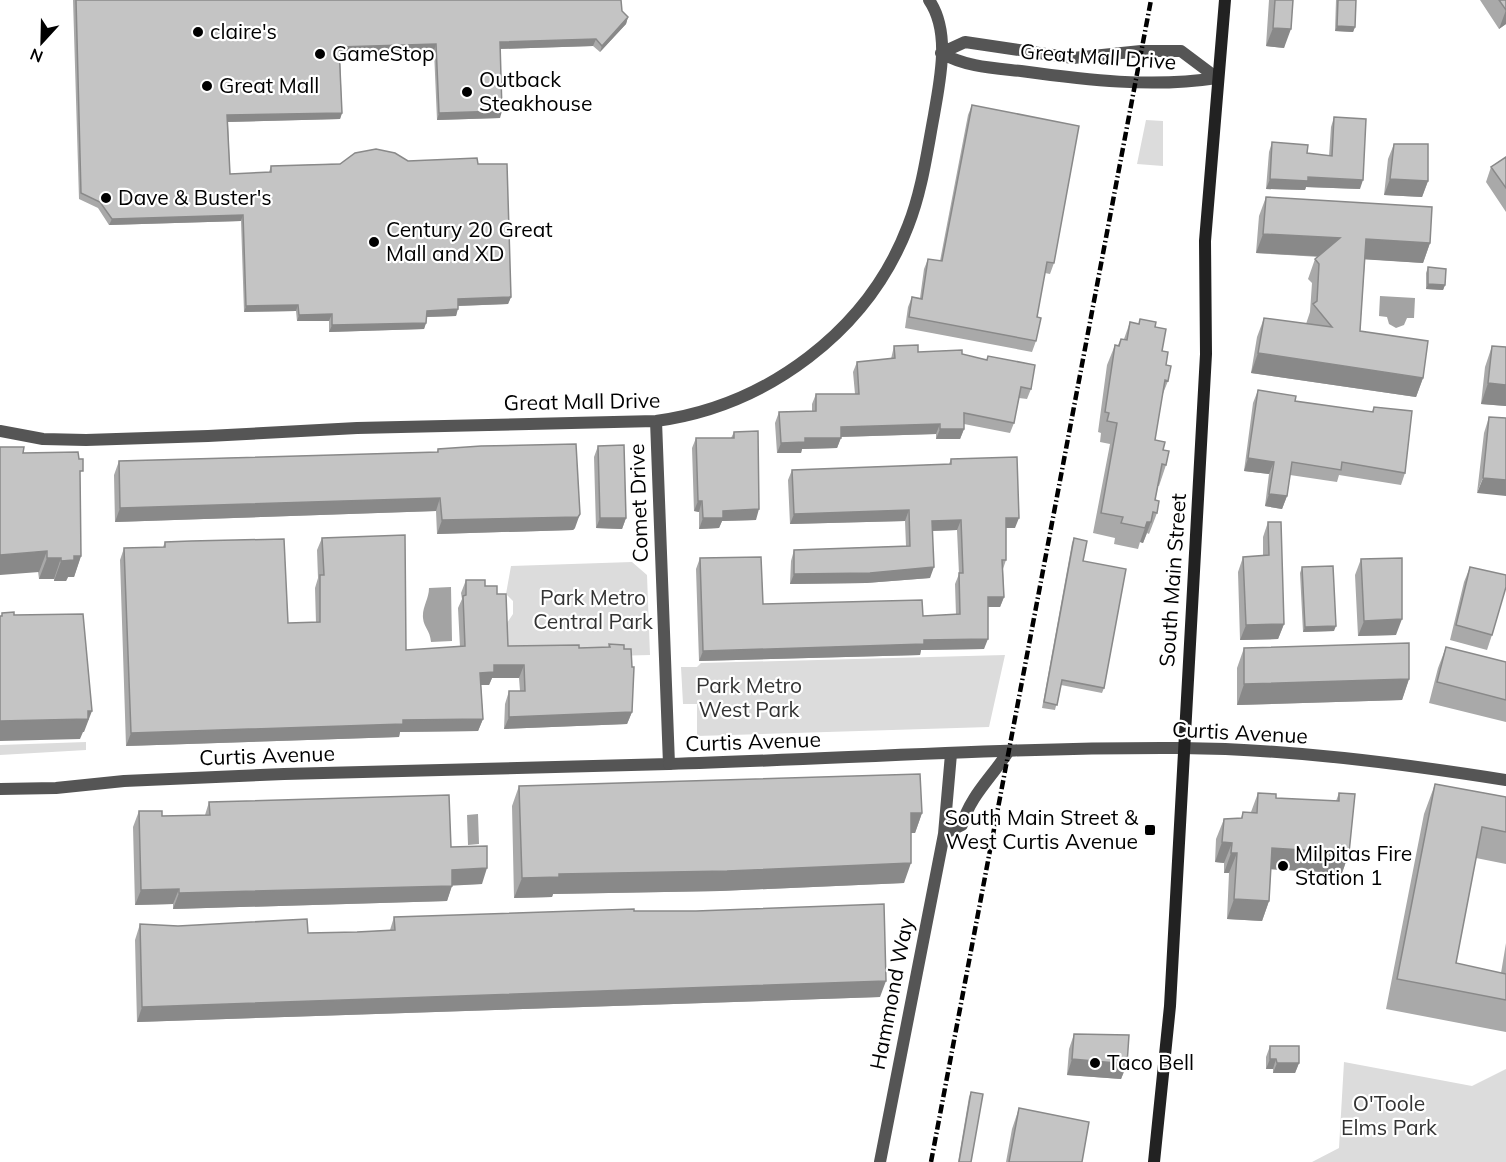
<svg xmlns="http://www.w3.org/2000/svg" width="1506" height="1162" viewBox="0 0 1506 1162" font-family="Mulish,sans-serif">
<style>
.green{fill:#dcdcdc}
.water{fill:#a3a3a3}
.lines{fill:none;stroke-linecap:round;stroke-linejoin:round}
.minor{stroke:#555;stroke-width:12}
.tertiary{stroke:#555;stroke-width:12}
.secondary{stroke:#222;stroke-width:12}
.rail{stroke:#000;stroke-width:4.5;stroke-dasharray:9 3 1.5 3;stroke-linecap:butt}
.wall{fill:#a9a9a9}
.shaded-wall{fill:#898989}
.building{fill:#c4c4c4;stroke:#898989;stroke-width:1.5}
.poi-dot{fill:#000;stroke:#fff;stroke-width:2}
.labels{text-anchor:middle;stroke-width:4.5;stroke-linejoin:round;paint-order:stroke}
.poi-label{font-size:21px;fill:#000;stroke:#fff;text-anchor:start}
.street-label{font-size:21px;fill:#000;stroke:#fff}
.park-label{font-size:21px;fill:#333;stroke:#fff}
</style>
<rect width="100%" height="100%" fill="#fff"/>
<path class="green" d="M1146,120L1163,121V166L1137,164Z
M632,562L647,575L650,655L571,657L504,652L503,629L513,614V601L506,594L511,566Z
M1005,655L989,727L697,736V704H683L681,667H697L701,663Z
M86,742V750L0,755V745Z
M1344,1062L1472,1086L1506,1069V1162H1312L1339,1148Z"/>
<path class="water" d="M1380,296L1415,298L1414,318H1407L1404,325L1396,328L1389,324L1387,317L1379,316Z
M451,587L452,641L431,642C430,630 424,628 423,618C422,607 429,599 429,588Z
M478,814L479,844L468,845L467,815Z"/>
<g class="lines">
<path class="minor" d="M941,53L965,42L1073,58L1141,51H1181L1217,78
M941,53C966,67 993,68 1021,71C1087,80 1151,88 1217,78
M0,431L43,439L86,440L208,436L357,428L656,421C767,406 868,331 908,226C922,191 927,152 934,115C940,79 951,32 929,0
M0,789L56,788L124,781L284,774L669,764L656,421
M944,834L962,825C970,796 992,777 1008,752
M880,1162L944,834L951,754"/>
<path class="tertiary" d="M669,764C840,759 1010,747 1181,748C1290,749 1398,763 1506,780"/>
<path class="secondary" d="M1154,1162L1170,1006L1206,354L1205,241L1225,0"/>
<path class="rail" d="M931,1162L1151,0"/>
</g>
<path class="wall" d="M73,0H621L622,11L628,17L626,24L600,52L593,46L500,49V118L437,120L434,51L340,54L342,113L340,119L228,122L230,174L269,172L271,166L408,161L478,164L511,297L508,304L458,306L456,316L427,317L426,323L424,329L329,332V321H297L296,311L244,312L241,221L109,225L98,208L79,199Z
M1269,0H1293L1284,48L1266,46Z
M1336,0H1356L1355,27L1353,32L1335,31Z
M1480,0H1506V24L1499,29Z
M972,105L1054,263L1050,274L1045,273L1037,317L1036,341L1032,352L905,328L908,307L912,297L920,298L924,269L928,259L940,261L968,115Z
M1334,117L1360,189L1306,187L1305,190L1266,189L1269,152L1272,142L1307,153L1329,156L1331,127Z
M1394,144L1428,181L1422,197L1384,195L1388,159Z
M1506,157V212L1486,182L1491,167Z
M1266,197L1430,243L1423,263L1365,259L1360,331L1423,378L1416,397L1251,373L1257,337L1264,318L1306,324L1310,312L1312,283L1308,279L1315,259L1319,257L1256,253L1259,216Z
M1428,267L1445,285L1443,290L1426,289V273Z
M1140,319L1155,327L1166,365L1168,381L1162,396L1155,440L1163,450L1166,465L1159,486H1158L1155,500L1157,513L1149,534L1147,533L1143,543L1140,542L1138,549L1114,544L1115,538L1093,533L1110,444L1100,442L1101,433L1098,432L1107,365L1115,345H1118L1121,339H1124L1130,322L1139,324Z
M894,346L918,352L962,354L1031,389L1027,399L1019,398L1014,423L1010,433L964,424V429L960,439H936V434L841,437L837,448L802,449L801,453H777L775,423L779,412L812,411V404L816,394H855L853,372L857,362L891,359Z
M1492,346L1506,347V406L1481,404L1485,367Z
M1258,390L1295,401L1372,412L1374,407L1405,473L1401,485L1339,475L1337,482L1290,475L1287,496L1282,509L1265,506L1269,474L1244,471L1253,403Z
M1489,417L1506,418L1477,493L1484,433Z
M734,432L756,520L722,521L719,528L699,529V512L694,511L692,448L696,438H731Z
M598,446L626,518L622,529L596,528L594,457Z
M438,449L575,528L573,530L437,534L436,511L115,522L114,475L119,461L437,452Z
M23,453L80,478L81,556L74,577H68L66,581H54V579H39Z
M951,459L1015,528H1006V560L1003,569L1004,597L1000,607H988L984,649L921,650L920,655L699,661L696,569L700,558L763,604L923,616L956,615L955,584L959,574L957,530L933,531L930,578L866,583L790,584L791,561L794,550L906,546L905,521L790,524L788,480L792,470L949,464Z
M1268,522L1284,624L1278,639L1240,640L1238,572L1243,557L1263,556V537Z
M322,538L406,650L460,647L458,608L462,599L461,593L466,580L485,586L497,594L508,646L579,648L608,647L609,644L624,649L632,712L627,724L504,729L505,704L509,691H520L519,678H492L489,685H481L483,719L478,731L400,732L399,737L126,746L120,560L124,548L163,547L165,542L288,623H316L315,588L318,578L317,550Z
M1074,538L1104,688L1102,693L1061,685L1055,710L1042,708L1072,543Z
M1361,559L1396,635L1358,636L1355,575Z
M1302,567L1334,631L1303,632L1300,573Z
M1470,567L1492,635L1487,650L1450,640L1464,582Z
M1446,647L1506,662V722L1429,703L1438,668Z
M1244,648L1409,679L1402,700L1237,705V668Z
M1435,784L1506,797V864L1476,858L1456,963L1501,973L1506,943V1032L1386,1009L1424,814Z
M519,786L922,813L915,833H911L904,883L720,891L553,894L552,897L514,898L512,806Z
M1258,793L1276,798L1336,801L1339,793L1349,853L1342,873L1271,869L1269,901L1262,921L1227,919L1229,873H1224V863L1215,862L1216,839L1224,819L1241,818L1243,812H1251Z
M209,802L451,847L482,884L452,885L447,901L173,909V904L135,905L133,827L139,811L162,816L205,815Z
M634,911L880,997L137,1022L135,940L140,924L308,933L357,932L390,930L394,917Z
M1074,1034L1127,1064L1121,1079L1067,1075L1069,1049Z
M1270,1046L1299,1063L1295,1073H1273V1069H1266V1057Z
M971,1092V1162H958L969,1097Z
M1019,1108L1082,1162H1006L1012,1129Z"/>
<path class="shaded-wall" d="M1506,10V24L1499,29Z
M628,17L626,24L600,52L602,46Z
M1337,26L1355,27L1353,32L1335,31Z
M1273,28L1291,29L1284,48L1266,46Z
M596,39L593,46L497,49L500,42Z
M436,44L434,51L337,54L339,47Z
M502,111L500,118L437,120L439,113Z
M342,113L340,119L225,122L227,115Z
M1308,177L1363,180L1360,189L1306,187L1305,190L1266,189L1270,179Z
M1390,179L1428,181L1422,197L1384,195Z
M243,215L241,221L109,225L112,219Z
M1263,234L1340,238L1333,257L1256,253Z
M1366,239L1430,243L1423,263L1359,259Z
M1428,284L1445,285L1443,290L1426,289Z
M511,297L508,304L455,306L458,299Z
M298,305L296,311L244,312L246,306Z
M458,309L456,316L424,317L427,311Z
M332,314L329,321H297L299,315Z
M426,323L424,329L329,332L332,325Z
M1258,353L1423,378L1416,397L1251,373Z
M1488,383L1506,385V406L1481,404Z
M940,424L936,434L837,437L841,427Z
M940,429H964L960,439H936Z
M805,438H841L837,448L802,449L801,453H777L781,443Z
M1248,458L1274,462L1269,474L1244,471Z
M1483,478L1506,480V496L1477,493Z
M1269,494L1287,496L1282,509L1265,506Z
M440,498L436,511L115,522L120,508Z
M698,501H702L699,512L694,511Z
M759,509L756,520L722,521L719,528L699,529L703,518L723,511Z
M909,510L905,521L790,524L794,514Z
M580,514L575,528L573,530L437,534L442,520Z
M600,518H626L622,529L596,528Z
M1006,518H1019L1015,528H1002Z
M961,520L957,530L929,531L932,521Z
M1147,522H1151L1143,543L1140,542Z
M47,551L39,572L0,575V555Z
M74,556H81L74,577H68L66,581H54L61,561Z
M47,558H61L54,579H39Z
M934,567L930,578L866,583L790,584L794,574Z
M988,597H1004L1000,607H984Z
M1402,619L1396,635L1358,636L1364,621Z
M1284,624L1278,639L1240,640L1246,625Z
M1336,626L1334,631L1303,632L1305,627Z
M988,639L984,649L921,650L920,655L699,661L703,651L924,640Z
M494,665H524L519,678H492L489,685H476L480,673Z
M1409,679L1402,700L1237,705L1244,684Z
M88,711H92L84,732H83L80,739L0,741V721Z
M632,712L627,724L504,729L509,717Z
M483,719L478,731L400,732L399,737L126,746L131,733L403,720Z
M911,813H922L915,833H904Z
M1222,842L1232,843L1224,863L1215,862Z
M1272,848L1349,853L1342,873L1265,869Z
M1231,853H1237L1229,873H1224Z
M911,863L904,883L720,891L553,894L552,897L514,898L522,878L559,874Z
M487,868L482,884L446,886L452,870Z
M452,886L447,901L173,909L179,893Z
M179,889L173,904L135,905L141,890Z
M1234,899L1269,901L1262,921L1227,919Z
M886,981L880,997L137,1022L142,1007Z
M1072,1059L1127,1064L1121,1079L1067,1075Z
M1270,1059H1276L1273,1069H1266Z
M1277,1063H1299L1295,1073H1273Z"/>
<path class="building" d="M76,0H621L622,11L628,17L602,46L596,39L500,42L502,111L439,113L436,44L339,47L342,113L227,115L230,174L271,172V166L340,164L355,153L376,149L395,153L408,161L477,158L478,164H507L511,297L458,299V309L427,311L426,323L332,325V314L299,315L298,305L246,306L243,215L112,219L100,202L81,193Z
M1275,0H1293L1291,29L1273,28Z
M1338,0H1356L1355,27L1337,26Z
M1499,0H1506V10Z
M972,105L1079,126L1054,263L1047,262L1037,317L1041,318L1036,341L909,317L912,297L922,299L928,259L942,261Z
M1334,117L1366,119L1363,180L1308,177V181L1270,179L1272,142L1308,145L1307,153L1332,156Z
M1394,144H1428V181L1390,179Z
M1506,157V188L1491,167Z
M1266,197L1432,207L1430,243L1366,239L1360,331L1428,341L1423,378L1258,353L1264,318L1332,327L1313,304L1317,301L1319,264L1315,259L1340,238L1263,234Z
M1428,267L1446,269L1445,285L1428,284Z
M1140,319L1156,322L1155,327L1166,329L1162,351L1168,352L1166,365L1171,366L1168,381L1165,380L1155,440L1165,442L1163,450L1169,451L1166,465L1162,464L1155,500L1159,501L1157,513L1153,512L1151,522H1147L1145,528L1121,523L1123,517L1101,513L1117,423L1107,421L1109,413L1105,412L1115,345L1119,346L1121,339L1127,340L1130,322L1139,324Z
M918,345V352L962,350V354L987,360L988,356L1035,365L1031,389L1021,387L1014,423L964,413V429H940V424L841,427V438H805V442L781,443L779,412L816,411V394H859L857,362L895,358L894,346Z
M1492,346L1506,347V385L1488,383Z
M1258,390L1296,396L1295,401L1373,412L1374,407L1412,411L1405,473L1342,462L1341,470L1292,462L1287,496L1269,494L1274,462L1248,458Z
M1489,417L1506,418V480L1483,478Z
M758,431L759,509L723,511V518H703L702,501H698L696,438H734V432Z
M576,444L580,514L578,517L442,520L440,498L120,508L119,461L438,452V449L481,446Z
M624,445L626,518H600L598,446Z
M0,447H24L23,453L78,452L79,459H83V471H80L81,556H74V560L61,561V558H47V551L0,555Z
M1017,457L1019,518H1006V560H1002L1004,597H988V639L924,640V644L703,651L700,558L761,557L763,604L922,600L923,616L960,614L959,573H963L961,520L932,521L934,567L870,573L794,574V550L910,546L909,510L794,514L792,470L951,464V459Z
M1268,522H1281L1284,624L1246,625L1243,557L1269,555Z
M405,535L406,650L465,646L463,596L466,595V580H485V586H497V594H506L508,646L579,645V648L610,647L609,644L624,645V649H631L632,667H634L632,712L509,717V691H525L524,665H494V672L480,673L483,719L403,720V724L131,733L124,548L165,547V542L191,541L284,539L288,623L320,622V575H324L322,538Z
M1074,538L1087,541L1083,561L1126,569L1104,688L1062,680L1057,705L1044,702Z
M1402,558V619L1364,621L1361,559Z
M1333,566L1336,626L1305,627L1302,567Z
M1470,567L1506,575V587L1492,635L1456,625Z
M14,612V615L83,614L92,711H88V719L0,721V616H2V613Z
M1409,643V679L1244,684V648Z
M1446,647L1506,662V700L1437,682Z
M920,774L922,813H911V863L727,871L559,874V877L522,878L519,786Z
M1435,784L1506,797V832L1482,827L1456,963L1506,974V1000L1397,979Z
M1258,793L1276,794V798L1339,801V793L1355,794L1349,853L1272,848L1269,901L1234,899L1237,853H1231L1232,843L1222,842L1224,819L1242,818L1243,812L1257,813Z
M449,795L451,847L487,846V868L452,870V886L179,893V889L141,890L139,811H162V816L210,815L209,802Z
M884,904L886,981L142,1007L140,924L178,926L307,919L308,933L357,932L395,930L394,917L634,909V911H696Z
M1074,1034L1129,1035L1127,1064L1072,1059Z
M1270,1046H1299V1063H1277L1276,1059H1270Z
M971,1092L983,1094L971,1162H959Z
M1019,1108L1089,1122L1082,1162H1009Z"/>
<g class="poi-dot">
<circle cx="198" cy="32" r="6"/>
<circle cx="320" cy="54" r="6"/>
<circle cx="207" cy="86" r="6"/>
<circle cx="467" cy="92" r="6"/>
<circle cx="106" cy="198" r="6"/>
<circle cx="374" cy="242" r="6"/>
<rect x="1144" y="824" width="12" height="12" rx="3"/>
<circle cx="1283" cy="866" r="6"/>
<circle cx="1095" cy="1063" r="6"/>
</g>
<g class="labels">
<g class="poi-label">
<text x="210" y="39">claire's</text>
<text x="332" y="61">GameStop</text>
<text x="479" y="87">Outback<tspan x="479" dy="24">Steakhouse</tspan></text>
<text x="219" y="93">Great Mall</text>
<text x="118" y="205">Dave &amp; Buster's</text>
<text x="386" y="237">Century 20 Great<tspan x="386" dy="24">Mall and XD</tspan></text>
<text x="1138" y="825" text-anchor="end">South Main Street &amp;<tspan x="1138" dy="24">West Curtis Avenue</tspan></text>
<text x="1295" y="861">Milpitas Fire<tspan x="1295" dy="24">Station 1</tspan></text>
<text x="1107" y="1070">Taco Bell</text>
</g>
<g class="street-label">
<text transform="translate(1098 57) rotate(4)" y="7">Great Mall Drive</text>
<text transform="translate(582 402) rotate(-1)" y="7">Great Mall Drive</text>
<text transform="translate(639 503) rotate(-92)" y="7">Comet Drive</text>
<text transform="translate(1173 580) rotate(-86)" y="7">South Main Street</text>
<text transform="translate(1240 733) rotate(3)" y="7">Curtis Avenue</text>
<text transform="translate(753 742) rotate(-2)" y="7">Curtis Avenue</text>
<text transform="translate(267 756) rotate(-2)" y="7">Curtis Avenue</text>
<text transform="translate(892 994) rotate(-79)" y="7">Hammond Way</text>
</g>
<g class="park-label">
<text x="593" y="605">Park Metro<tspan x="593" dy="24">Central Park</tspan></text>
<text x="749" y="693">Park Metro<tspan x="749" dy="24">West Park</tspan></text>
<text x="1389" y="1111">O'Toole<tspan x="1389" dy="24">Elms Park</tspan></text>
</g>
</g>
<g transform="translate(42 42) rotate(202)" stroke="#ffffff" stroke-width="4.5" paint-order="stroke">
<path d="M0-4.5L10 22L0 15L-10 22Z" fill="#000000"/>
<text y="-9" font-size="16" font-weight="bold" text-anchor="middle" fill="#000000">N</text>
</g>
</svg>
